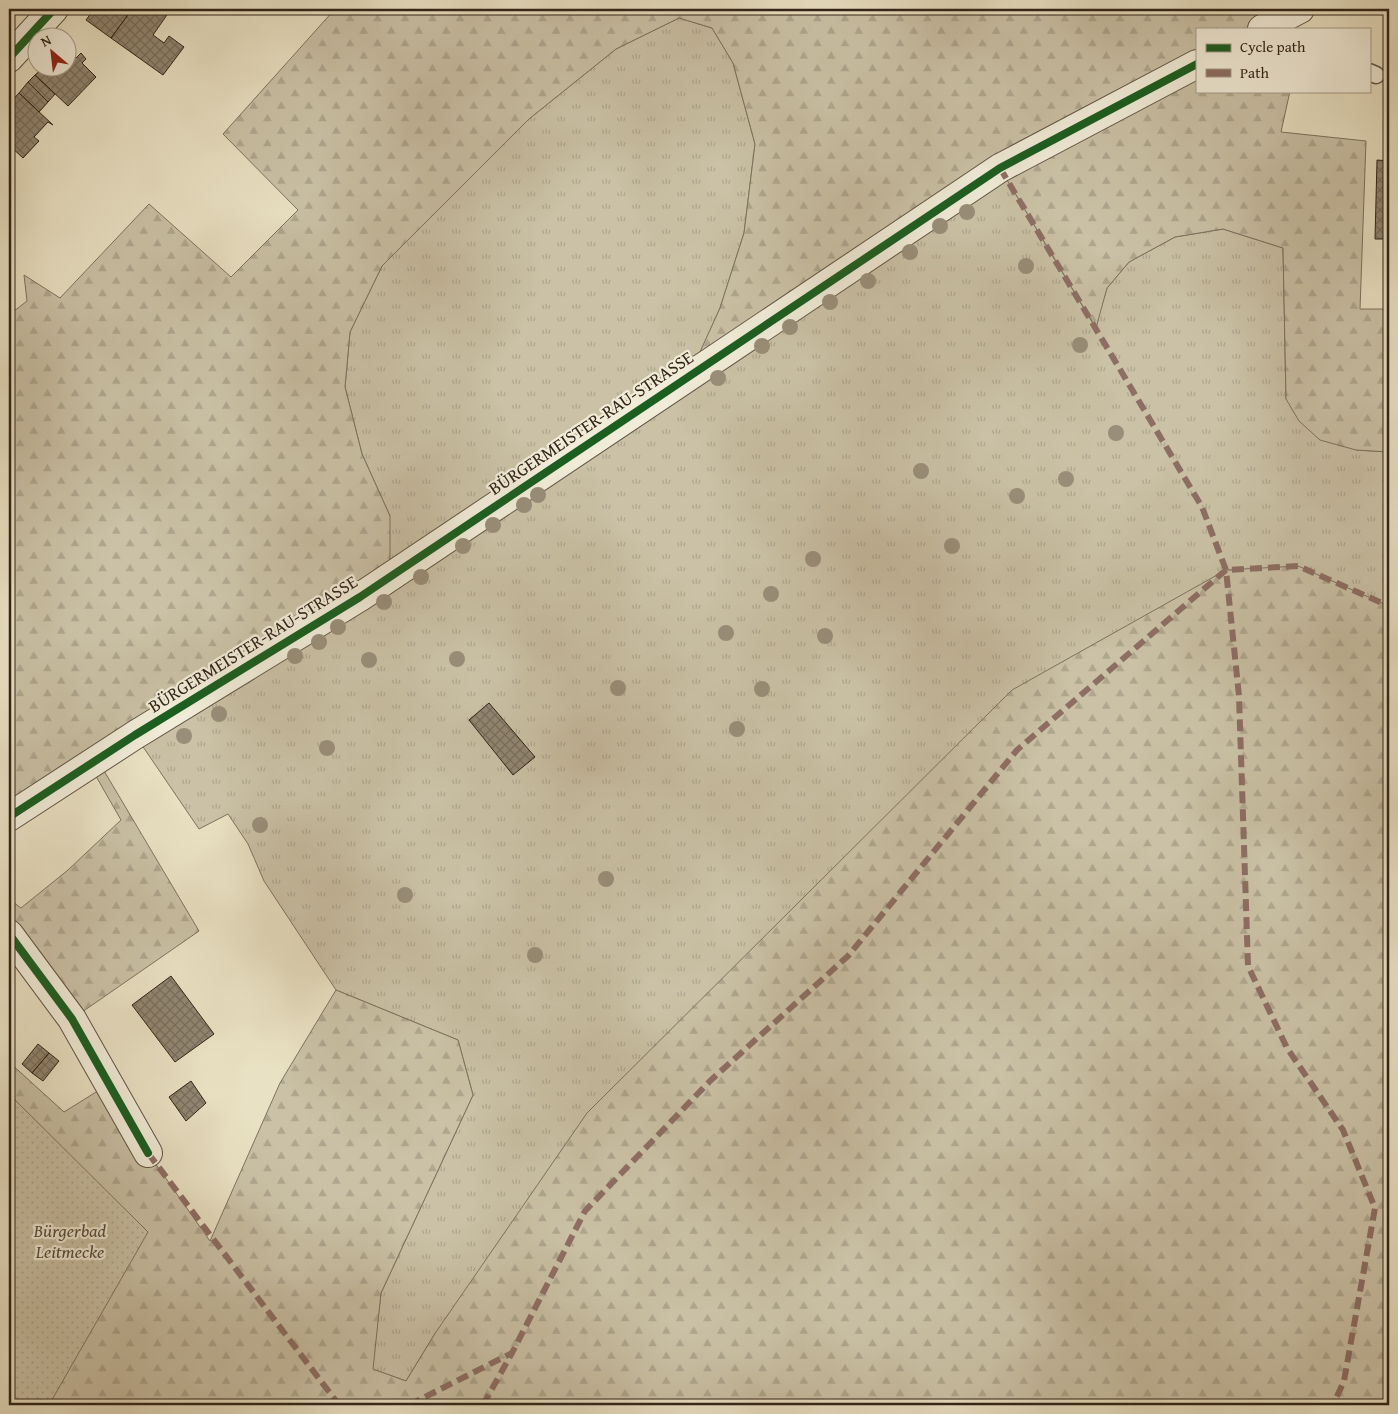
<svg xmlns="http://www.w3.org/2000/svg" width="1398" height="1414" viewBox="0 0 1398 1414" font-family="'Gentium Book Plus',serif">
<style>
.grass{fill:url(#grass-tufts);stroke:#7e725f}
.forest{fill:url(#forest-firs);stroke:#7e725f}
.park{fill:url(#park-dots);stroke:#7e725f}
.building{fill:url(#building-cross-hatch);stroke:#322418}
.lines{fill:none;stroke-linecap:round;stroke-linejoin:round}
.service-casing{stroke:#605343;stroke-width:19}
.minor-casing{stroke:#605343;stroke-width:30}
.service{stroke:#f1ecd8;stroke-width:16}
.minor{stroke:#f1ecd8;stroke-width:28}
.quiet{stroke:#8d6e63;stroke-width:6;stroke-dasharray:12 6;stroke-linecap:butt}
.cycleway-casing{stroke:#f1ecd8;stroke-width:11}
.cycleway{stroke:#1b5e20;stroke-width:8}
.tree{fill:#998e79}
.labels{text-anchor:middle;stroke-width:4.5;stroke-linejoin:round;paint-order:stroke}
.street-label{font-size:18px;fill:#322418;stroke:#f1ecd8}
.park-label{font-size:18px;font-style:italic;fill:#584b3c;stroke:#f1ecd8}
</style>
<defs>
<pattern id="grass-tufts" width="24" height="20" patternUnits="userSpaceOnUse" patternTransform="scale(1.25)"><rect width="24" height="20" fill="#cac1a6"/><path d="M3 7l-1-3M5 7V3M7 7l1-3M15 17l-1-3M17 17v-4M19 17l1-3" fill="none" stroke="#aea68e"/></pattern>
<pattern id="forest-firs" width="22" height="20" patternUnits="userSpaceOnUse" patternTransform="scale(1.25)"><rect width="22" height="20" fill="#cac1a6"/><path d="M5 1l3.5 6h-7zM16 11l3.5 6h-7z" fill="#aea68e"/></pattern>
<pattern id="park-dots" width="8" height="8" patternUnits="userSpaceOnUse" patternTransform="scale(1.25)"><rect width="8" height="8" fill="#cac1a6"/><path d="M2 2h.1M6 6h.1" fill="none" stroke="#aea68e" stroke-width="1.8" stroke-linecap="round"/></pattern>
<pattern id="building-cross-hatch" width="8" height="8" patternUnits="userSpaceOnUse" patternTransform="scale(1.25)"><rect width="8" height="8" fill="#918671"/><path d="M0 0l8 8M0 8l8-8" fill="none" stroke="#776d5c"/></pattern>
</defs>
<rect width="100%" height="100%" fill="#e9e1c3"/>
<filter id="stains"><feTurbulence type="fractalNoise" baseFrequency=".004" numOctaves="4"/><feColorMatrix values="0 0 0 0 .2 0 0 0 0 .09 0 0 0 0 .02 0 0 0 .5 -.17"/></filter>
<radialGradient id="worn" r=".72"><stop offset=".6" stop-color="#630" stop-opacity="0"/><stop offset="1" stop-color="#630" stop-opacity=".3"/></radialGradient>
<path class="grass" d="M679,18L712,28L733,63L755,144L744,233L720,308L691,373L1000,168L1095,327L1107,288L1129,262L1175,237L1223,229L1283,248L1286,399L1356,450L1389,452V1405L436,1332L406,1381L372,1369L381,1293L473,1095L458,1040L336,990L264,881L248,844L228,814L199,829L135,735L390,516L362,454L345,387L350,332L382,266L529,119L616,49Z"/>
<path class="forest" d="M335,9H1300L1262,29H1197V91H1290L1281,132L1366,141L1360,309H1389V452L1356,450L1320,440L1299,421L1286,399L1283,248L1223,229L1175,237L1129,262L1107,288L1096,328L1000,168L690,374L720,308L744,233L755,144L733,63L712,28L679,18L616,49L529,119L382,266L350,332L345,387L362,454L390,516V559L360,597L97,759L199,931L72,1019L9,934V899L21,908L68,870L121,820L89,764L9,817V315L27,301L24,275L60,298L149,204L231,277L298,210L223,134Z
M1298,566L1389,606V1405H31L9,1272V1062L64,1112L109,1084L148,1153L210,1241L280,1083L336,990L458,1040L473,1095L381,1293L373,1369L406,1381L436,1332L587,1113L1012,690L1226,570Z"/>
<path class="park" d="M9,1094L148,1232L49,1405H9Z"/>
<path class="building" d="M94,9H125L130,12L111,38L86,20Z
M125,9H164L169,12L153,35L164,43L169,36L184,47L163,75L111,38L130,12Z
M68,49L76,58L81,53L86,59L82,63L96,77L68,106L35,75L43,68H68Z
M35,75L55,94L48,102L28,82Z
M28,82L48,102L39,112L19,93Z
M19,93L53,125L48,122L34,137L39,141L23,158L9,145V104Z
M1377,160L1389,161V239H1375Z
M489,703L535,757L513,775L469,720Z
M171,976L214,1034L175,1062L132,1005Z
M38,1044L49,1053L32,1073L22,1064Z
M49,1053L59,1061L43,1081L32,1073Z
M191,1081L206,1103L186,1121L169,1097Z"/>
<g class="lines">
<defs>
<path id="service" d="M1369,72L1376,75"/>
<path id="minor" d="M1262,29L1300,9
M9,58L54,9
M9,817L135,735L360,597L1000,168L1197,64
M9,934L72,1019L148,1153"/>
</defs>
<use href="#service" class="service-casing"/>
<use href="#minor" class="minor-casing"/>
<use href="#service" class="service"/>
<use href="#minor" class="minor"/>
<path class="quiet" d="M1000,168L1202,507L1226,570L1239,696L1248,966L1287,1048L1343,1130L1375,1208L1344,1381L1333,1405
M148,1153L339,1405
M409,1405L512,1353
M483,1405L512,1353L585,1211L710,1081L848,956L1017,750L1226,570L1298,566L1389,606"/>
<defs>
<path id="cycleway" d="M9,58L54,9
M9,817L135,735L360,597L1000,168L1197,64
M9,934L72,1019L148,1153"/>
</defs>
<use href="#cycleway" class="cycleway-casing"/>
<use href="#cycleway" class="cycleway"/>
</g>
<g class="tree">
<circle cx="967" cy="212" r="8"/>
<circle cx="940" cy="226" r="8"/>
<circle cx="910" cy="252" r="8"/>
<circle cx="1026" cy="266" r="8"/>
<circle cx="868" cy="281" r="8"/>
<circle cx="830" cy="302" r="8"/>
<circle cx="790" cy="327" r="8"/>
<circle cx="1080" cy="345" r="8"/>
<circle cx="762" cy="346" r="8"/>
<circle cx="718" cy="378" r="8"/>
<circle cx="1116" cy="433" r="8"/>
<circle cx="921" cy="471" r="8"/>
<circle cx="1066" cy="479" r="8"/>
<circle cx="538" cy="495" r="8"/>
<circle cx="1017" cy="496" r="8"/>
<circle cx="524" cy="505" r="8"/>
<circle cx="493" cy="525" r="8"/>
<circle cx="463" cy="546" r="8"/>
<circle cx="952" cy="546" r="8"/>
<circle cx="813" cy="559" r="8"/>
<circle cx="421" cy="577" r="8"/>
<circle cx="771" cy="594" r="8"/>
<circle cx="384" cy="602" r="8"/>
<circle cx="338" cy="627" r="8"/>
<circle cx="726" cy="633" r="8"/>
<circle cx="825" cy="636" r="8"/>
<circle cx="319" cy="642" r="8"/>
<circle cx="295" cy="656" r="8"/>
<circle cx="457" cy="659" r="8"/>
<circle cx="369" cy="660" r="8"/>
<circle cx="618" cy="688" r="8"/>
<circle cx="762" cy="689" r="8"/>
<circle cx="219" cy="714" r="8"/>
<circle cx="737" cy="729" r="8"/>
<circle cx="184" cy="736" r="8"/>
<circle cx="327" cy="748" r="8"/>
<circle cx="260" cy="825" r="8"/>
<circle cx="606" cy="879" r="8"/>
<circle cx="405" cy="895" r="8"/>
<circle cx="535" cy="955" r="8"/>
</g>
<g class="labels">
<g class="street-label">
<text transform="translate(591 423) rotate(-34)" y="6">BÜRGERMEISTER-RAU-STRASSE</text>
<text transform="translate(253 644) rotate(-32)" y="6">BÜRGERMEISTER-RAU-STRASSE</text>
</g>
<g class="park-label">
<text x="70" y="1237">Bürgerbad<tspan x="70" dy="21">Leitmecke</tspan></text>
</g>
</g>
<rect width="1398" height="1414" fill="none" stroke="#e9e1c3" stroke-width="30"/>
<rect x="10" y="10" width="1378" height="1394" fill="none" stroke="#322418" stroke-width="2.5"/>
<rect x="15" y="15" width="1368" height="1384" fill="none" stroke="#322418"/>
<rect x="1196" y="28" width="175" height="65" fill="#f1ecd8" stroke="#a59c8b"/>
<rect x="1206" y="44" width="25" height="8" fill="#1b5e20" stroke="#a59c8b"/>
<text x="1240" y="52" font-size="15" fill="#322418">Cycle path</text>
<rect x="1206" y="69" width="25" height="8" fill="#8d6e63" stroke="#a59c8b"/>
<text x="1240" y="78" font-size="15" fill="#322418">Path</text>
<g transform="translate(52 52) rotate(332)"><circle r="24" fill="#f1ecd8" stroke="#a59c8b"/>
<path d="M0-4L9 19L0 12L-9 19Z" fill="#8f2418"/>
<text y="-8" font-size="14" font-weight="bold" text-anchor="middle" fill="#322418">N</text>
</g>
<rect width="100%" height="100%" filter="url(#stains)"/>
<rect width="100%" height="100%" fill="url(#worn)"/>
</svg>
